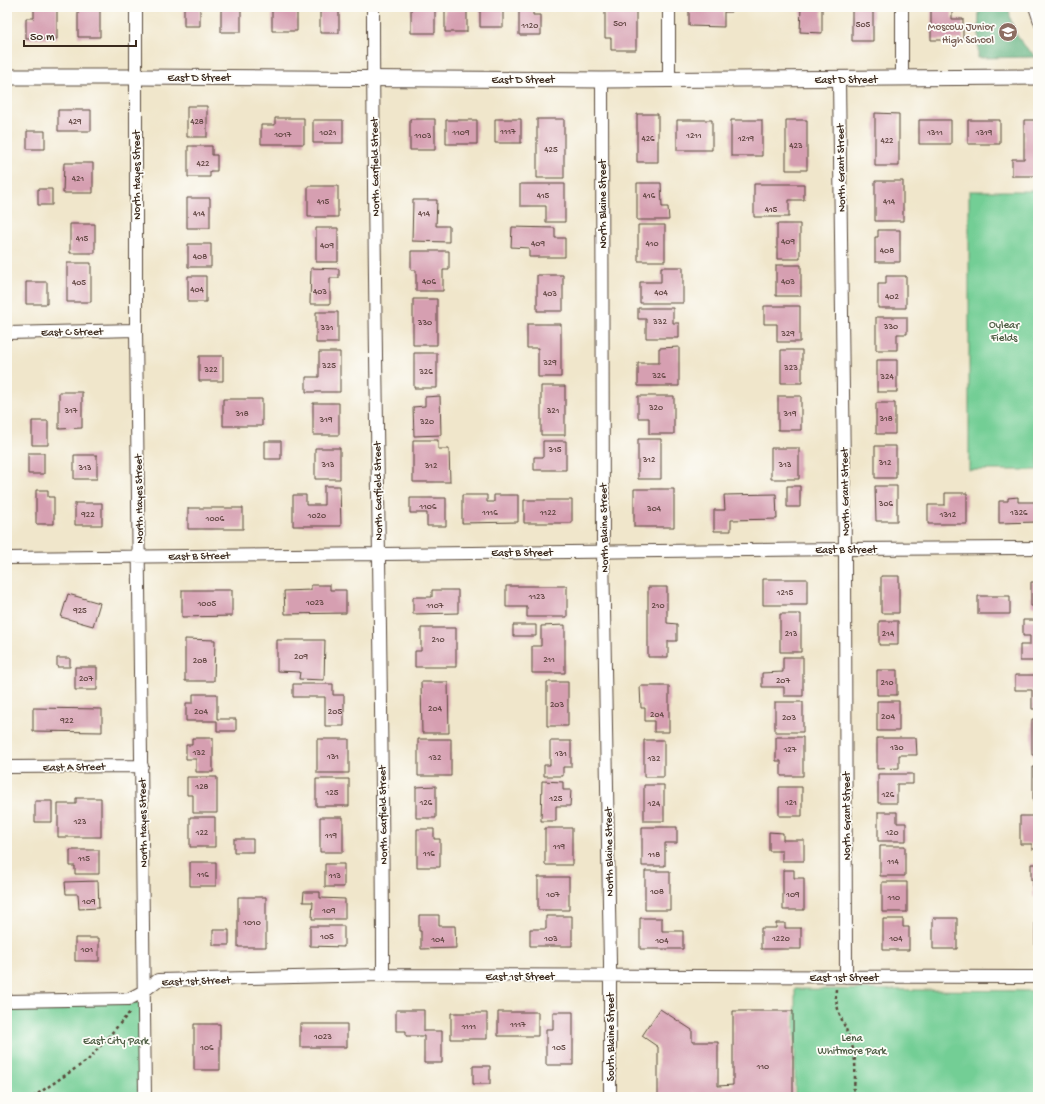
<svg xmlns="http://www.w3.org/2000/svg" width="1045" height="1104" viewBox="0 0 1045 1104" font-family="'Gochi Hand',sans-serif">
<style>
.green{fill:#73ce95;stroke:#577c5a}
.forest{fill:#5eb17e;stroke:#4c6e4e}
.building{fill:#d69fb1}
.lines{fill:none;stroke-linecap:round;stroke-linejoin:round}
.service-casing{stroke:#564638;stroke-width:8}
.minor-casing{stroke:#564638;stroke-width:14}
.tertiary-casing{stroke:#564638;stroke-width:17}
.path{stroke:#564638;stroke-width:2.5;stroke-dasharray:3 3;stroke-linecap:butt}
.service{stroke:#fff;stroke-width:6}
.minor{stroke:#fff;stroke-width:12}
.tertiary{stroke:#fff;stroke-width:15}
.labels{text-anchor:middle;stroke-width:3.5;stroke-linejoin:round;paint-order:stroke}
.number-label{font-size:9px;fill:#624743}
.education-label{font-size:11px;fill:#785e54;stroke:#fdfcf7;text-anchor:end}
.street-label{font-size:11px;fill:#3b2a1e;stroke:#fdfcf7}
.park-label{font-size:11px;fill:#4c5b42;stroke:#fdfcf7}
</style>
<rect width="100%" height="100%" fill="#fdfcf7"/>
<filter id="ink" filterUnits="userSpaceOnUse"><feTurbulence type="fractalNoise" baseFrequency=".025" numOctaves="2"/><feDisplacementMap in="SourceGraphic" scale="8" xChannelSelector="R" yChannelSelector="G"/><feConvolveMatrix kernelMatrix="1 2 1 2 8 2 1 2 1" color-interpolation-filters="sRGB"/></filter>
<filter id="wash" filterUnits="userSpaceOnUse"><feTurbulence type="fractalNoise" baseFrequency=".012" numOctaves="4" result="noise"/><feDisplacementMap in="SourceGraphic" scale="16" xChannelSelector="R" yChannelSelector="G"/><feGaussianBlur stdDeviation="0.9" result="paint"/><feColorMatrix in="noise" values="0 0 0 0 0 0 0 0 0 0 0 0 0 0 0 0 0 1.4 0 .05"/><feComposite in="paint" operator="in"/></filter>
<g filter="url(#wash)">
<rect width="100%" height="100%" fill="#f0e6cb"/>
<path class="green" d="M969,191H1038V470H969Z
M795,989L1038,991V1097H795Z
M144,991L145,1097H7V1001L129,999Z"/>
<path class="forest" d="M979,7H1009C1011,31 1019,42 1037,57L978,58Z"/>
<g id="blocks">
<path class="building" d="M34,7H57V39H26V18H34Z
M78,7H100V37H78Z
M184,7H200V26H184Z
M221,7H241V32H221Z
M272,7H297V31H272Z
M320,7H339V33H320Z
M411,7H435V33H411Z
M480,7H503V27H480Z
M605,7H636V50H611V38H605Z
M705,7H731V12H724V27L689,26V8H705Z
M801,7H822V33L800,32Z
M852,7H873V41H852Z
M931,7H952V19H963V40H931Z
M519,8H533V15H541V35H519Z
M445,10H467V32H445Z
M187,106H207V137H187Z
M58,110H91V131H58Z
M875,113L899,114V166H875Z
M637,114H658V162H637Z
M275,118H304V144H261V125H275Z
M410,119H435V150H410Z
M495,119H521V143H495Z
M537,119H564V178H537Z
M313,120H343V143H313Z
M446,120H477V144H446Z
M677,120H712V150H677Z
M731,120H762V156H731Z
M786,120H807V170H786Z
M919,120H951V144H919Z
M968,120H1000V144H968Z
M1024,120H1038V176H1012V159H1024Z
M27,131H45V149H27Z
M188,146H212V155H217V171H210V177H188Z
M64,163H93V193H63Z
M875,181H903V221H875Z
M637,183H661L662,207H668L669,220H637Z
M520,184H565V222H546V206H520Z
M754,184H804V200H789V217H754Z
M308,186H338V217H308Z
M38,189H52V205H38Z
M187,198H210V228H187Z
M413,200H437L436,226H449V242L412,241Z
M70,224H95V253H70Z
M777,224H800V259H777Z
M638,225H665V261H638Z
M512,227L555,228V238H565V257H529V248L511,247Z
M316,228H338V262H316Z
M878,230H900V262H875V237H878Z
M188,244H211V267H188Z
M411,251H449V270H443V291H416V270H411Z
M67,263H91V302H67Z
M776,265H801V296H776Z
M661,267H683V303H640V282H661Z
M311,268L339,269V278H330V304H310Z
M537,275H563V311H537Z
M188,276H206V302H188Z
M886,276H906V308H878V284H886Z
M26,282H47V304H26Z
M413,299H437V345H413Z
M764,306H800V342H777V324H764Z
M638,308H673V323H679V338H646V319H638Z
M316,312H338V343H316Z
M876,317H907V334H897V350H876Z
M527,324H561V377H538V348H527Z
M679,347V386H638V363H659V348Z
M781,350H802V383H781Z
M319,352H340V392H306V377H319Z
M414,353H437V388H414Z
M199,356H223V381H199Z
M877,360H897V392H877Z
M541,386H565V435H541Z
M59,392H82V428L59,429Z
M440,396L441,435L414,436L413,407L425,406V397Z
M638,396H674V434H649V418H638Z
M778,396H801V430H778Z
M7,397H10V410H7Z
M223,399H262V426H223Z
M313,403H339V435H313Z
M876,403H895V434H876Z
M32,421H48V445H32Z
M638,439H661V479H638Z
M413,440H438V449H449L450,482H413Z
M265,441H281V459H265Z
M543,441H566V470H534V457H543Z
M875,446H896V478H875Z
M315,448H340V479H315Z
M771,448H799V479H771Z
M28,453H44V474H28Z
M74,455H97V479H74Z
M324,486H340L341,526H293V495H306V505H324Z
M787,486H800V507H787Z
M875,486H897V521H876Z
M634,489H674V527H634Z
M36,490H48V497H54V524H36Z
M945,493H967V524H928V505H945Z
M776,494L777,519L731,520V531H714V510H725L724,495Z
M462,495H487V502H494V495H518V522L462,523Z
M1018,497V502H1038V522L999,523V501H1008V498Z
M410,498H446V526H427V513H410Z
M524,500H572V523H524Z
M75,503H102V525H75Z
M188,508H243V529H188Z
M881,576H899V613H881Z
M763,579H807V605H763Z
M1031,582H1038V606H1031Z
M311,585H330V590H346V613L285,614L284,591L311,590Z
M506,586H567V617H527V607H506Z
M648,587H667V623L677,624V641H668V657H648Z
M182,590H232V616L182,617Z
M432,590H458V613L413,614V597H432Z
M68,594L100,603L93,626L61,617Z
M978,596H1010V614H978Z
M780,614H801V652H780Z
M1023,620H1038V661H1020V645H1030V636H1023Z
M879,621H898V645H879Z
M513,625H536V636H513Z
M565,625V673H532V646H541V626Z
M421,628H456V667H415V651H421Z
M185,639L215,640L214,681H185Z
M277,640H325L324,680L299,679L300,672L277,671Z
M783,657H803V696H784V687H762V673L783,672Z
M57,658H70V667H57Z
M75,667H97V690H75Z
M877,670H897V695H877Z
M1015,675H1038V709H1032V690H1015Z
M421,682H448L449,733H422Z
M547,682H568V726H547Z
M293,684H333V695H344V726H325V697H293Z
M640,686H669V732H654V721H645V708H641Z
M193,694H217V719H236V731H217V721H186V703H193Z
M877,701H899V731H877Z
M775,702H803V732H775Z
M33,708L102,709V732L33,731Z
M1032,719H1038V755H1032Z
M776,737H803V776H781V761H776Z
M192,738H213V772H196V759H186V745H192Z
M877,738H916L917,755H899V768L877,769Z
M317,739H349V773H317Z
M418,739H451V776H418Z
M644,740H664V777H644Z
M550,741H571V767H563V776H544V765H550Z
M1033,767H1038V802H1033Z
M878,774H913V784H897V803H878Z
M187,777H217V813H193V795H187Z
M316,779H349V806H316Z
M542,781L563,782V790H571L570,806H556V821H541Z
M644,785H664V821H644Z
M436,786V818H416V787Z
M779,787H802V816H779Z
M76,798H101V837H58V804H76Z
M35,801H52V822H35Z
M878,812H897V823H906V841H878Z
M1020,816H1038V849H1032V844H1020Z
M190,817H215V847H190Z
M320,817H343V852H320Z
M642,827H677V843H665V866H642Z
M545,828H572V865H545Z
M417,829H434V839H440V867H417Z
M769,832L783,833V840H804V861H782V851H769Z
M234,839H253V852H234Z
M7,844H8L9,861H7Z
M880,846H905V876H880Z
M70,850H99V874H75V866H70Z
M190,862H216V886H190Z
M325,864H344V887H325Z
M1031,864H1038V897H1033V880H1031Z
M783,870H794V878H804V910H783Z
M645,871H670V910H645Z
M538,877H569V910H538Z
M98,881L99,908L79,909L78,894H66L65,882Z
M882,882H907V912H882Z
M304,892H320V898L345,899V919H312L313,902H303Z
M238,897H266V947H238Z
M1035,911H1038V949H1035Z
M419,915H439V926H455L456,948L421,949V931H419Z
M546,916H572V946H530V929H546Z
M640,918H662V931H683V949H640Z
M933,918H957V949H933Z
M883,919H903V927H909V950H883Z
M776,923H785V928H801V949H761V928H776Z
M310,926H344V947L310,946Z
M213,930H229V945H213Z
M75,938H99V961H75Z
M660,1009L692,1030V1042H718V1086L733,1085V1011H793V1097H658V1047L642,1036Z
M396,1010H424V1031H442V1063H424V1036H406V1031H396Z
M498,1012H538V1036H498Z
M553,1012H573V1065H546V1029H553Z
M451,1013H487V1039H451Z
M194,1024H220V1070H194Z
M300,1024H347V1047H300Z
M473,1066H490V1084H473Z"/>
</g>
</g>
<g filter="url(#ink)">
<use href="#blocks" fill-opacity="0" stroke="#564638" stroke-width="1"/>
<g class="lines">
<defs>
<path id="service" d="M1032,7L1038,25"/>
<path id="minor" d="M136,7V330L145,1097
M373,7C373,330 383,653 383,975
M669,7V79
M902,78V7
M839,79L845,549L846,977
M602,80L603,551L610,963V1097
M7,333L136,330
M7,558L845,549L1038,548
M7,767L142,766
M7,1001L129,999L144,991L158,980L383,975L1038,977"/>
<path id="tertiary" d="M7,77H136L602,80L1038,77"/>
</defs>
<use href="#service" class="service-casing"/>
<use href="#minor" class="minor-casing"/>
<use href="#tertiary" class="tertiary-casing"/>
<path class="path" d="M836,989C834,1009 845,1024 851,1042C857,1060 856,1079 852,1097
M33,1097L88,1060L131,1011"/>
<use href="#service" class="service"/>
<use href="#minor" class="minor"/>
<use href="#tertiary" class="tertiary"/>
</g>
</g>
<defs>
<symbol id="school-disc" viewBox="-11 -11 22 22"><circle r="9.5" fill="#8d6e63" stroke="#fdfcf7"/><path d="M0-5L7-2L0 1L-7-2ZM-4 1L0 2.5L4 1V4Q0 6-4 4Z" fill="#fff"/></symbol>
</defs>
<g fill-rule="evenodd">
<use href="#school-disc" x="997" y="21" width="22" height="22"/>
</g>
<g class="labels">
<g class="number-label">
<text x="620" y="26">501</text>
<text x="863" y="27">505</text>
<text x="530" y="28">1120</text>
<text x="75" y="124">429</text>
<text x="197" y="124">428</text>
<text x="508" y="134">1117</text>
<text x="328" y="135">1021</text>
<text x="461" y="135">1109</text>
<text x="935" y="135">1311</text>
<text x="984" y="135">1319</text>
<text x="283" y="137">1017</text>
<text x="423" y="138">1103</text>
<text x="694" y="138">1211</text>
<text x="648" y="141">426</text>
<text x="746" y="141">1219</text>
<text x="887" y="143">422</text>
<text x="796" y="148">423</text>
<text x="551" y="152">425</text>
<text x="203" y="166">422</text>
<text x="78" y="181">421</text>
<text x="543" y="198">415</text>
<text x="649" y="198">416</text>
<text x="323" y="204">415</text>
<text x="889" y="204">414</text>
<text x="771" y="212">415</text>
<text x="199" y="216">414</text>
<text x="424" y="216">414</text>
<text x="82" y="241">415</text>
<text x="788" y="244">409</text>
<text x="538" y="246">409</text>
<text x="652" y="246">410</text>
<text x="327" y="248">409</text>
<text x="887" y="253">408</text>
<text x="200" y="259">408</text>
<text x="429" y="284">406</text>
<text x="788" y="284">403</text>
<text x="79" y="285">405</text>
<text x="197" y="292">404</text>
<text x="320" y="294">403</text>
<text x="661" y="295">404</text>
<text x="550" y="296">403</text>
<text x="892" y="299">402</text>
<text x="660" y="324">332</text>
<text x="425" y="325">330</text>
<text x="891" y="329">330</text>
<text x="327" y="330">331</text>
<text x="788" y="336">329</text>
<text x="550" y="365">329</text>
<text x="329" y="368">325</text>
<text x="791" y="370">323</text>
<text x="211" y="372">322</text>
<text x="426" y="374">326</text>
<text x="659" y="378">326</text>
<text x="887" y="379">324</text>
<text x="656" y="410">320</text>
<text x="71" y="413">317</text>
<text x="553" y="413">321</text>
<text x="242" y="416">318</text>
<text x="790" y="416">319</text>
<text x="886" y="421">318</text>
<text x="326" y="422">319</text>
<text x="427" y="424">320</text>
<text x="555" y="452">315</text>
<text x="649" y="462">312</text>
<text x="885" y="465">312</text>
<text x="328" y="467">313</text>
<text x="785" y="467">313</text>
<text x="431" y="468">312</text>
<text x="85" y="470">313</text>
<text x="886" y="506">306</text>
<text x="428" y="509">1106</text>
<text x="654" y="511">304</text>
<text x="490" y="515">1116</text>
<text x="548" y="515">1122</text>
<text x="1019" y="515">1326</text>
<text x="88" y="517">922</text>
<text x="948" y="517">1312</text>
<text x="317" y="518">1020</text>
<text x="215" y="521">1006</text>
<text x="785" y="595">1215</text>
<text x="537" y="599">1123</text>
<text x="315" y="605">1023</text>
<text x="207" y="606">1005</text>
<text x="435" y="608">1107</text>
<text x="658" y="608">210</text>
<text x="80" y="613">925</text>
<text x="791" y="636">213</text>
<text x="888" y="636">214</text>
<text x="438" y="642">210</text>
<text x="301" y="659">209</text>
<text x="549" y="662">211</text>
<text x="200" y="663">208</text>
<text x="86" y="681">207</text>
<text x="783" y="683">207</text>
<text x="887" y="685">210</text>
<text x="557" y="707">203</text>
<text x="435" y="711">204</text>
<text x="201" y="714">204</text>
<text x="335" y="714">205</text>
<text x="657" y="717">204</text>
<text x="888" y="719">204</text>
<text x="789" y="720">203</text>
<text x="67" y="723">922</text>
<text x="897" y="750">130</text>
<text x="790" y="752">127</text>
<text x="199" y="755">132</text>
<text x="561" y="756">131</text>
<text x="333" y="759">131</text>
<text x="435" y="760">132</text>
<text x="654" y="761">132</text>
<text x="202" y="789">128</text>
<text x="332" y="795">125</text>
<text x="888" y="797">126</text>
<text x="556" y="801">125</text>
<text x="426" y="805">126</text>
<text x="791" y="805">121</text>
<text x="654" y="806">124</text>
<text x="80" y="824">123</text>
<text x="202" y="835">122</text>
<text x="892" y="835">120</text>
<text x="331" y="838">119</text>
<text x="559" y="849">119</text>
<text x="429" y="856">116</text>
<text x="654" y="857">118</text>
<text x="84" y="861">115</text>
<text x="893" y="864">114</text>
<text x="203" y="877">116</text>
<text x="335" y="878">113</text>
<text x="657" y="894">108</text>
<text x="553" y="897">107</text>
<text x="793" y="897">109</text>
<text x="894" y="900">110</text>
<text x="89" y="904">109</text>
<text x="329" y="913">109</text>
<text x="252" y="925">1010</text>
<text x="327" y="939">105</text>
<text x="551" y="941">103</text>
<text x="781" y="941">1220</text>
<text x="896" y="941">104</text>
<text x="438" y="942">104</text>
<text x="662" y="943">104</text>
<text x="87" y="952">101</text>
<text x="518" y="1027">1117</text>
<text x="469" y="1029">1111</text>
<text x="323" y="1039">1023</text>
<text x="207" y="1050">106</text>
<text x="559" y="1050">105</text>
<text x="763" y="1069">110</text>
</g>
<g class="education-label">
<text x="994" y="30">Moscow Junior<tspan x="994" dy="13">High School</tspan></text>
</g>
<g class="street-label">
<text x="199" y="81">East D Street</text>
<text x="523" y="83">East D Street</text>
<text x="846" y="83">East D Street</text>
<text transform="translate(374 167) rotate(-91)" y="4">North Garfield Street</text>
<text transform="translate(840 168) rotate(-91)" y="4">North Grant Street</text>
<text transform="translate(136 175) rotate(-90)" y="4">North Hayes Street</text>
<text transform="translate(602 204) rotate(-90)" y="4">North Blaine Street</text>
<text transform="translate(72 331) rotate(-1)" y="4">East C Street</text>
<text transform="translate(377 491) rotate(-91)" y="4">North Garfield Street</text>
<text transform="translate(844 492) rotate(-91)" y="4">North Grant Street</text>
<text transform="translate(138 499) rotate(-91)" y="4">North Hayes Street</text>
<text transform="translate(603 528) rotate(-91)" y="4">North Blaine Street</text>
<text x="846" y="553">East B Street</text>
<text x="522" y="556">East B Street</text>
<text transform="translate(199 555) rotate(-1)" y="4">East B Street</text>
<text transform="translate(74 766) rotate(-1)" y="4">East A Street</text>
<text transform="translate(382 815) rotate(-91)" y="4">North Garfield Street</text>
<text transform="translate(846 816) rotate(-90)" y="4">North Grant Street</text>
<text transform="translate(142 823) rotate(-91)" y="4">North Hayes Street</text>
<text transform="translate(608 852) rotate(-91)" y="4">North Blaine Street</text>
<text x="520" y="980">East 1st Street</text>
<text x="844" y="981">East 1st Street</text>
<text transform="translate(196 980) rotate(-2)" y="4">East 1st Street</text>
<text transform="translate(610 1037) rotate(-90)" y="4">South Blaine Street</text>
</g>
<g class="park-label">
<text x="1004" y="328">Oylear<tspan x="1004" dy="13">Fields</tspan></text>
<text x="852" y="1041">Lena<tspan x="852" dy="13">Whitmore Park</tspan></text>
<text x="116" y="1044">East City Park</text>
</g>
</g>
<rect width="1045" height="1104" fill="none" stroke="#fdfcf7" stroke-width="24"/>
<path d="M24 40v6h112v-6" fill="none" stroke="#3b2a1e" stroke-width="2"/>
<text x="30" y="40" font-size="12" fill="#3b2a1e" stroke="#fdfcf7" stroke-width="3" paint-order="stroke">50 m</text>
</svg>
